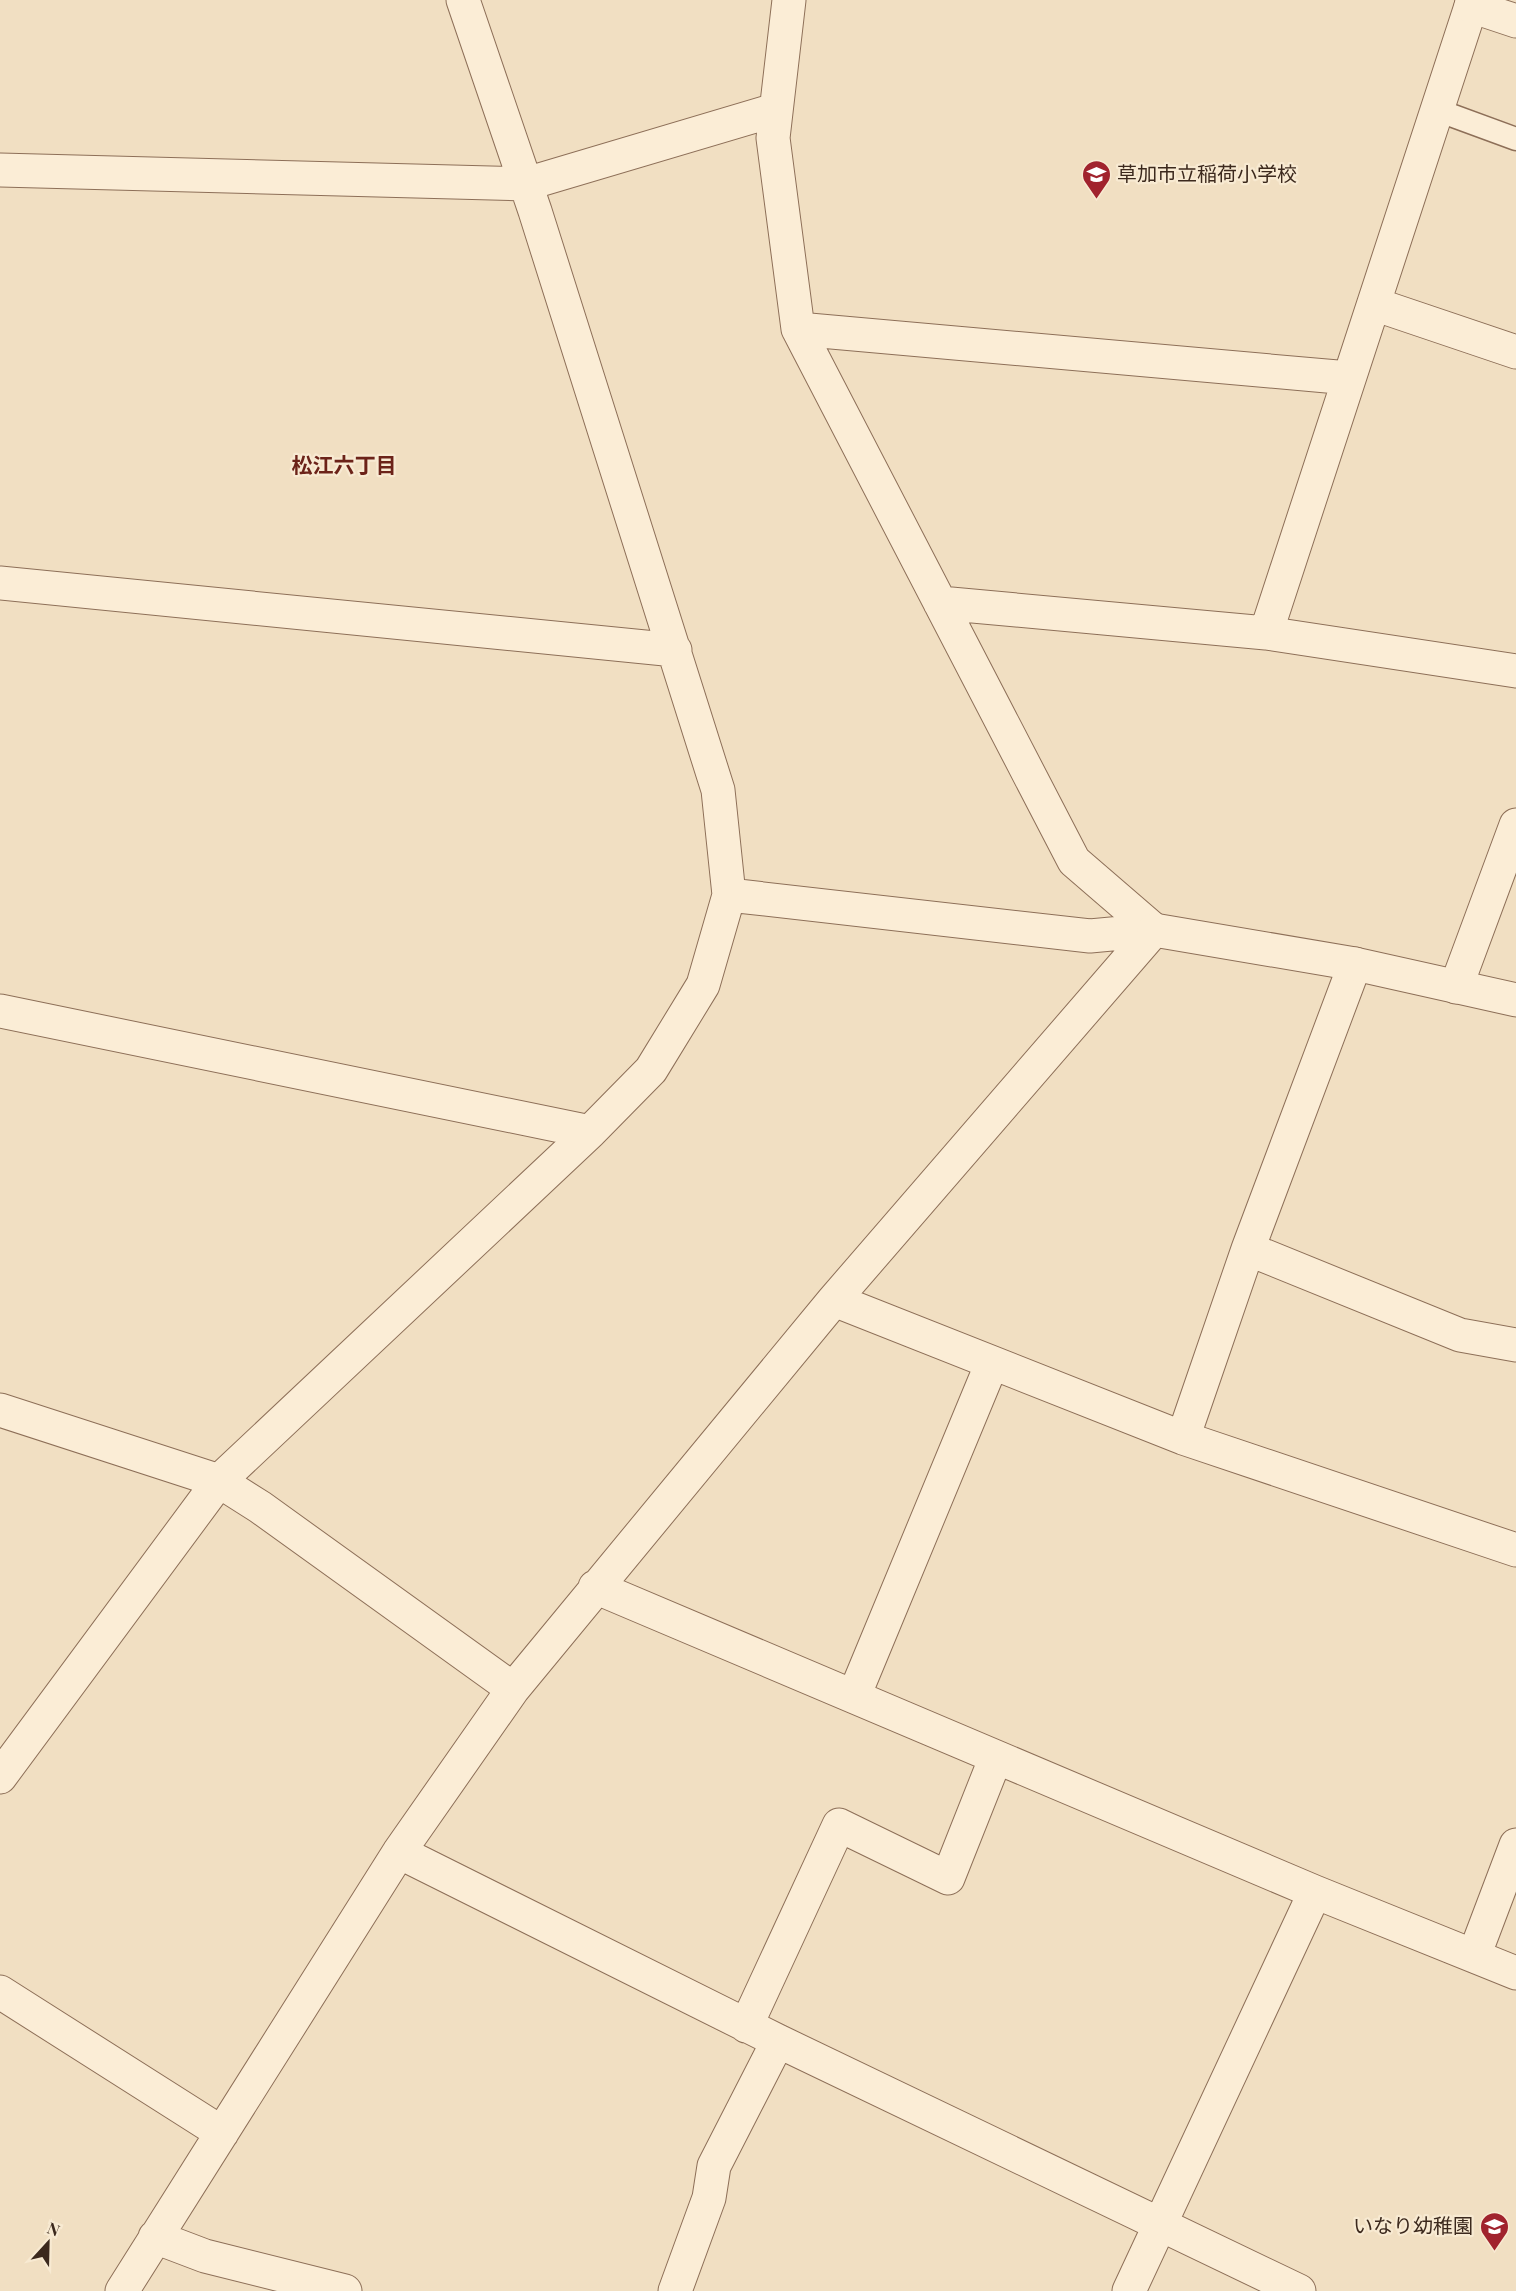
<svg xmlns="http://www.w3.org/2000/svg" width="1516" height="2291" viewBox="0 0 1516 2291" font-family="'Playfair Display','Noto Sans JP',serif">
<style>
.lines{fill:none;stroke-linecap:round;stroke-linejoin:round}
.service-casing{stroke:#8d6f58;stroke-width:25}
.minor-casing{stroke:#8d6f58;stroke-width:35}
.tertiary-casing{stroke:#8d6f58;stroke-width:35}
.service{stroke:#fbedd6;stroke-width:22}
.minor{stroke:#fbedd6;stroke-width:33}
.tertiary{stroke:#fbedd6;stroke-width:33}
.labels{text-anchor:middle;stroke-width:4.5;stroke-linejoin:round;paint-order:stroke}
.poi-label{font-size:20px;fill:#3c291d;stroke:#f8ead2;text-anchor:start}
.neighbourhood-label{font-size:21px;font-weight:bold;fill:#6c2319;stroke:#f8ead2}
</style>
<rect width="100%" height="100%" fill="#f1dfc2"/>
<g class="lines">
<defs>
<path id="service" d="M1437,110L1516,139"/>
<path id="minor" d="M789,0L773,138L798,329L1074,861L1154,930
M0,170L526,184L775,110
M1374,304L1516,352
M798,329L1349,378
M0,583L675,650
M940,603L1266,633L1516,671
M1266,633L1473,0
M729,895L1090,936L1154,930
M1456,987L1516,825
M0,1011L590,1132
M1248,1249L1460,1335L1516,1345
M834,1300L1183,1438L1516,1550
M0,1410L219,1481L260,1507L513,1689
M1183,1438L1248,1249L1355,964
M595,1587L1315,1892L1516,1973
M854,1696L992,1363
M0,1777L219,1481L590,1132L651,1070L703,985L729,895L718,790L535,211L463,0
M399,1852L778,2041L1299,2291
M1474,1956L1516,1845
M0,1992L222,2133
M746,2026L839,1825L948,1878L996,1757
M155,2237L205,2256L345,2291
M122,2291L399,1852L513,1689L834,1300L1154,930
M675,2291L709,2198L714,2166L778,2041
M1129,2291L1315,1892"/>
<path id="tertiary" d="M1471,6L1516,21
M1154,930L1355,964L1516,1000"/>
</defs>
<use href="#service" class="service-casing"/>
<use href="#minor" class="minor-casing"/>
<use href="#tertiary" class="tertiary-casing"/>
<use href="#service" class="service"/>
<use href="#minor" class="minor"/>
<use href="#tertiary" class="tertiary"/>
</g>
<defs>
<symbol id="school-pin" viewBox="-11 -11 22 30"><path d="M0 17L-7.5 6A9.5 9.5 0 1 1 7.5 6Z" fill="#a1232e" stroke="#f8ead2"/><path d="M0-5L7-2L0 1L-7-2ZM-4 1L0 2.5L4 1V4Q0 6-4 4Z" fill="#fff"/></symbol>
</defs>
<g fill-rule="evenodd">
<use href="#school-pin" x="1080" y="158" width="33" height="45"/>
<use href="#school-pin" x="1478" y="2210" width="33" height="45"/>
</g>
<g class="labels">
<g class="poi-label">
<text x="1117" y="181">草加市立稲荷小学校</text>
<text x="1473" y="2233" text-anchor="end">いなり幼稚園</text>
</g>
<g class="neighbourhood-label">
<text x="344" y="473">松江六丁目</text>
</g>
</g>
<g transform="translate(48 2243) rotate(22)" stroke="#f8ead2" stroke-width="4.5" paint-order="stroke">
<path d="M0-4.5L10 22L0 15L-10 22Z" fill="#3c291d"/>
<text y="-9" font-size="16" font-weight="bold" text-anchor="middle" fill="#3c291d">N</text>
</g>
</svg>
